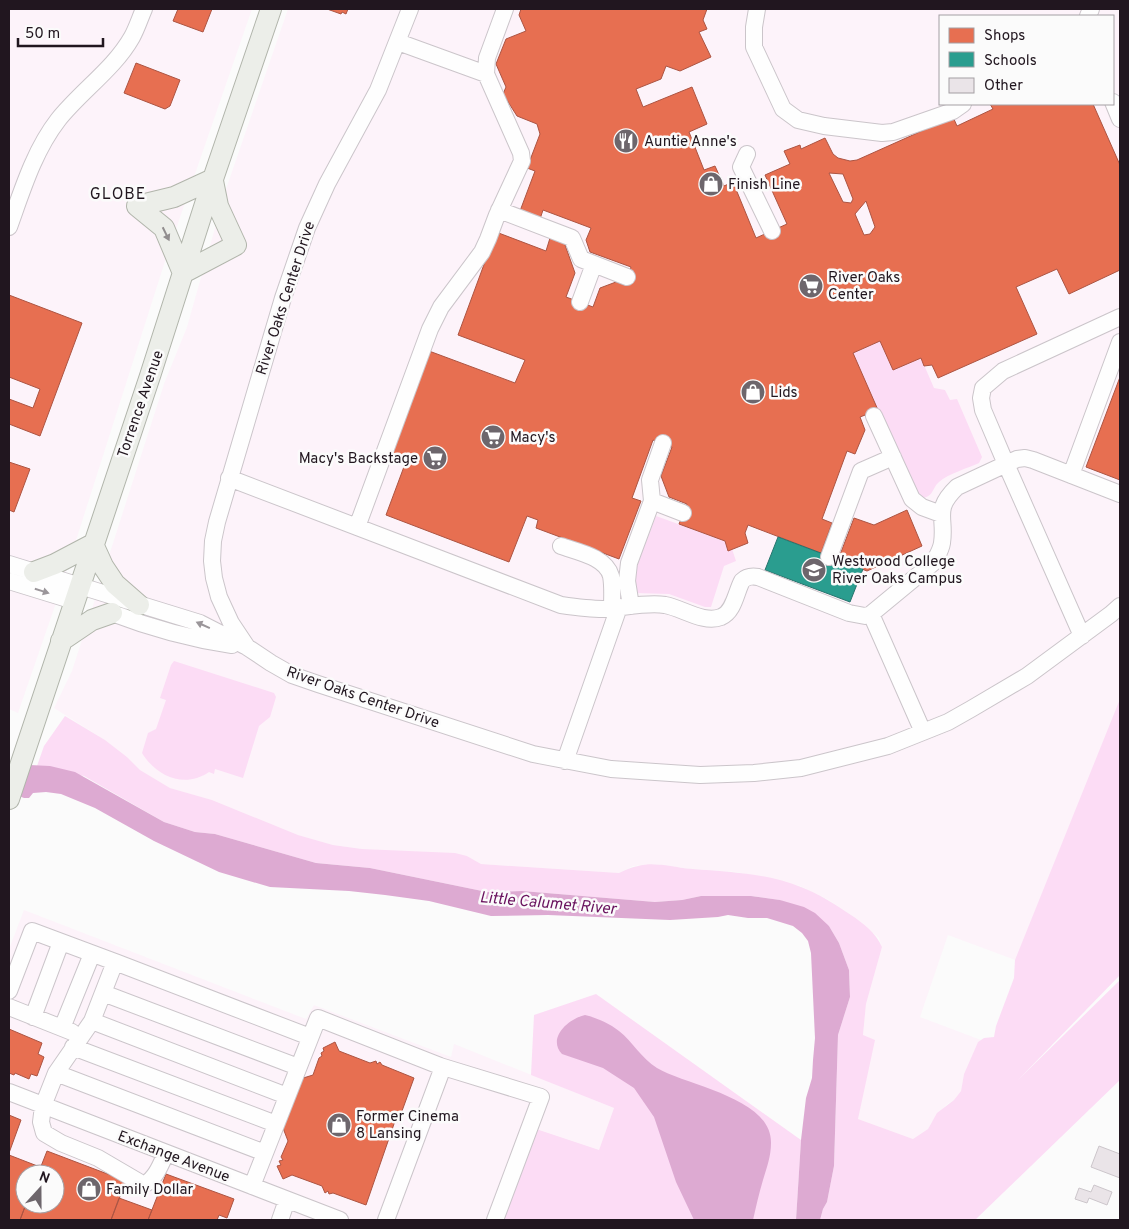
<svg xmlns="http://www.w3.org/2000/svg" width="1129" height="1229" viewBox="0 0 1129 1229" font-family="Overpass,sans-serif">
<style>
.built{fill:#fdf3fa;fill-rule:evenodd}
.green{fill:#fcdcf5}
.water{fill:#ddaad2}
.shops{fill:#e76f51;stroke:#ac5442;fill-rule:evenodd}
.schools{fill:#2a9d8f;stroke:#27746d}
.building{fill:#eae4e8;stroke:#ccc6cb}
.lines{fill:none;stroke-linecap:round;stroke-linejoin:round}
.minor-casing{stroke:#cbc5ca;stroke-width:18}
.major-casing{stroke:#b1b5ab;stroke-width:22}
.minor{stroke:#fefefe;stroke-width:16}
.major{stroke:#eceee9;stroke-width:20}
.oneway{fill:#918d8e}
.oneway2{fill:#9b969a}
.labels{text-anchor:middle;stroke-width:5;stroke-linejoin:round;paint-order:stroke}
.poi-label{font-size:15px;fill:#21161f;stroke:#fbfbfb;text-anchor:start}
.street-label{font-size:15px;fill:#21161f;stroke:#fbfbfb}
.neighbourhood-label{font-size:16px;letter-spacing:1px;fill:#21161f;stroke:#fbfbfb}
.water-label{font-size:16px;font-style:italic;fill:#69125e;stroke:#fbfbfb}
</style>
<rect width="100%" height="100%" fill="#fbfbfb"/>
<path class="built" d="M9,9H252L167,255L57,600L18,713L9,709Z
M288,9H1120V719L1029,965L948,935L920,1017L981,1040L978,1042L964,1074L961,1091L954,1100L946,1105L931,1123L928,1129L913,1139L858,1119L861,1103L863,1035L866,1004L882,947L879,938L857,919L827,899L800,886L737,872L691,869L656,864L633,866L619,873L481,864L467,856L362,849L333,845L298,835L212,800L170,788L140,770L127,757L105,740L54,708L72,671L164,384L187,327L226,189ZM940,16H1113V104H940Z
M24,910L306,1019L314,1005L451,1057L454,1044L614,1108L599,1150L501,1220H9V949ZM25,1174H55V1204H25Z"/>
<path class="green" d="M880,341L921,358L934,388L945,390L950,400L957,399L982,457L979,463C968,468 948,474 939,482C932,488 934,496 923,498L910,489L853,353Z
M656,516L725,541L728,551L732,549L736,561L724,566L711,607H705L669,594L635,593L631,581Z
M174,661L274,693L276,697L270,717L259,726L243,778L215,769L214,774L209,772C184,789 156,776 142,753L148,733L156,729L166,700L160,698L171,665Z
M1120,699V975L1018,1080L1120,980V1080L975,1220H820L823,1209L827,1202L834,1166L838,1035L850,997L849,970L839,943L829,926L780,900L751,896H701L682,900L655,902L522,891L487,892L370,868L316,863L215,834L195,832L164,822L84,776L37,766L44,746L65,716L105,740L127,757L140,770L170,788L212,800L298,835L333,845L362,849L455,853L467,856L481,864L619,873C649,858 662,866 693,869C729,872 767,873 801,887C819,894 835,904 851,915C863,923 876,933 882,947L866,1004L863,1035L875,1040L858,1119L913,1139L928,1129L937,1113L954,1100L961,1091L964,1074L978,1042L984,1038L994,1037L996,1026L1014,978L1015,960Z
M596,994L801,1140L796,1220H501L536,1129L599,1150L614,1108L531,1075L534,1015Z"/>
<path class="water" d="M9,764L50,766L75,772L164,822L195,832L215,834L316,863L370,868L487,892L522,891L655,902L682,900L701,896H751L780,900L804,907L815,913L829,926L839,943L849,970L850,997L838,1035L834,1166L827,1202L823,1209L820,1220H796L801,1140L806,1098L812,1078L813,1060L815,1038L811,953L808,941L802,933L793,926L767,918H748L728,915L718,917L670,920L548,915L491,916L429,901L385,895L349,891L270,887L219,872L154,841L95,808L61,794L46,792L33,793L29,798H24L9,792Z
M585,1015C597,1018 609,1023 619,1031C633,1042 641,1058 657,1068C688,1086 772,1098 771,1143C771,1156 767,1167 763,1180C759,1193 756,1207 753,1220H694L676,1182L654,1117L634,1088L603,1068L562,1054C547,1038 568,1019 585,1015Z"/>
<path class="shops" d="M178,9H212L203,32L173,21Z
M327,9H348L346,14L342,12L341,14Z
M521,9H707L703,20L707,29L699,32L711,57L680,71L666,66L661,79L636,89L643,107L692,87L707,124L689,132L704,170L715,166L724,186L733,182L756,238L787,224L765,175L790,164L784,151L800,145L801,149L825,138L833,154L838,158L850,161L857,160L953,117L957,126L993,109L990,104H1093L1120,165V270L1069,294L1057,269L1016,287L1037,334L938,378L932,365L924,366L921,358L893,370L880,341L853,353L878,410L860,417L865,430L855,454L847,451L822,519L832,523L821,553L748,525L745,533L748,543L728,551L725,541L679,524L687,504L669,497L661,476L672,447L653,440L632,498L641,501L619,559L536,528L538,520L527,516L509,562L386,515L405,464L389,458L429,351L515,383L525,360L458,335L496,232L546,251L550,238L564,242L575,273L566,297L593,307L600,288L616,282L624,285L631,267L590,252L586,240L591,228L543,210L540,219L520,211L535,171L527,168L540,134L537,124L517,116L503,94L506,87L496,64L506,39L526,31L519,15ZM829,173L843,174L853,199L851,203L843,202ZM866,201L875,227L870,234L864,235L855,214Z
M136,63L180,80L170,106L165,109L124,93Z
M9,295L82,323L40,436L9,424V399L33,408L40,389L9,377Z
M1120,377V480L1086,467Z
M9,462L30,469L14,512L9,510Z
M907,510L922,546L867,571L838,560L854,518L874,525Z
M9,1029L42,1043L38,1054L44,1057L37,1076L31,1074L29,1079L15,1073L14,1075L9,1073Z
M335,1042L339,1051L370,1063L376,1061L377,1064L380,1062L382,1065L414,1078L398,1122L395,1121L366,1205L333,1193L329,1194L328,1191L325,1193L322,1186L292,1175L283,1179L277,1166L281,1165L279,1161L283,1160L281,1157L288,1141L283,1128L300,1079L313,1075L319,1058L322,1056L321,1053L324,1051L323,1048Z
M9,1115L21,1120L9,1153Z
M47,1151L126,1181L111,1220H20L26,1204H55V1174H38Z
M9,1155L40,1167L38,1174H25V1204H26L20,1220H9Z
M166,1174L234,1199L227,1218L219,1215L217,1220H148Z
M119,1198L152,1210L148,1220H111Z"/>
<path class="schools" d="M778,537L863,569L850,602L765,570Z"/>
<path class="building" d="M1099,1146L1120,1154V1178L1091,1167Z
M1094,1185L1112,1192L1107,1205L1089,1198L1087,1203L1075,1199L1079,1188L1091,1192Z"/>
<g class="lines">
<defs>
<path id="minor" d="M410,9L378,90L327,184L307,228L283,298L217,522L213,541L212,561L214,578L219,597L231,623L247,647L271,663L292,675L318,684L533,754L611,769L700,775L754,773L801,768L888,746L948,722L971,709L1027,676L1111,614L1120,606
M757,9L754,27V47L783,109L798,120L824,126L882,133L893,132L953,111L963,104
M1088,16L1091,9
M398,42L486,74
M1113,102L1120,119
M747,154L741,167L772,231
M499,210L572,238L581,259L627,277
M9,227C22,191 34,151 58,120C81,91 114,69 132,37C137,28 140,18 144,9
M580,302L594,264
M874,416L912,499L922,507L941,514
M1071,475L1120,342
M229,478L561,605C575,607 589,609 603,609C624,608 645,602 665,605C682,608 704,624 721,617C734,612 736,592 742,581C747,576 752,576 758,577L849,613L865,616L871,614L934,562C937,556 941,550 942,543C946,517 933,510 957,487L1017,459L1025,458L1033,460L1120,494
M652,501L683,513
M357,527L430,329L441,307L482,252L488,239L497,215L522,161L521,153L486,74L487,58L505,9
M561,546C578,552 606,557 611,576C613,586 612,598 612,608
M829,557L861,471L893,457
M9,564L200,623L245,646
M9,581L74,601
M631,606L627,581L629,563L652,501L650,480L663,443
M112,613C151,628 191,639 232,645
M871,614L923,732
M1082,636L1006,464L983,410L981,398L983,388L1003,371L1120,317
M565,761L619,607
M9,991L32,931L115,962
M103,993L298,1067
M9,1007L72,1032
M33,1017L61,942
M92,1021L287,1096
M62,1028L92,954
M73,1047L276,1124
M56,1073L265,1153
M9,1092L340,1220
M166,1153C161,1164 156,1178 145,1184L139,1182L98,1158L61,1143L44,1133L41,1122L43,1106L56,1073L92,1021L115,962L310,1037
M252,1186L318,1018L440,1066L541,1097L495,1220
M280,1220L287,1200
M386,1220L443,1067"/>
<path id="major" d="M137,206L164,228L183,273
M137,206L174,197L213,179
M183,273L236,245L218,206L213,181
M93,544L103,566L115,584L139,605
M34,572L55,564L93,544
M61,641L92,620L112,613
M9,799L150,376L213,179L271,9"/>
</defs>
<use href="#minor" class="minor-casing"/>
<use href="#major" class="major-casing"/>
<use href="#minor" class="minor"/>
<use href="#major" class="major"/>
</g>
<defs><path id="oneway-solid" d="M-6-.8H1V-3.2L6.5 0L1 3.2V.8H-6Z" transform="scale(1.25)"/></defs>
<use class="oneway" href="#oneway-solid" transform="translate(166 234) rotate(64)"/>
<g class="oneway2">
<use href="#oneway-solid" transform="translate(42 591) rotate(17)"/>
<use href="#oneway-solid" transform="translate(203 625) rotate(-156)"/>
</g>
<defs>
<symbol id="restaurant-disc" viewBox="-11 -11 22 22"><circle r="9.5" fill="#6d666c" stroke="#fbfbfb"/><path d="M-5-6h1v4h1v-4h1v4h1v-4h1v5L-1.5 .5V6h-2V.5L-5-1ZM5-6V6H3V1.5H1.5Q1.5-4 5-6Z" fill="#fff"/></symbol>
<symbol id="shop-disc" viewBox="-11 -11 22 22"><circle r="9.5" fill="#6d666c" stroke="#fbfbfb"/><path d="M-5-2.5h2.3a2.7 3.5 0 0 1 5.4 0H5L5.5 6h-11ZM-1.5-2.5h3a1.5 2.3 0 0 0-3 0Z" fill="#fff"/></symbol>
<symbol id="supermarket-disc" viewBox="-11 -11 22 22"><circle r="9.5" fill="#6d666c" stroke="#fbfbfb"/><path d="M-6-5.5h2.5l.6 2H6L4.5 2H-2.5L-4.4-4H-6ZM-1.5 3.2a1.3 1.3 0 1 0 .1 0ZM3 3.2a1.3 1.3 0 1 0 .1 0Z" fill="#fff"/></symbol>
<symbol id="university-disc" viewBox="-11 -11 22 22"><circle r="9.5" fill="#6d666c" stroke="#fbfbfb"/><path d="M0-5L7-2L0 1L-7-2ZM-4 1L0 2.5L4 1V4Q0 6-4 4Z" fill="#fff"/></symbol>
</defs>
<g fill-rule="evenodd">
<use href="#restaurant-disc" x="612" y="127" width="28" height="28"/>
<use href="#shop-disc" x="697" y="170" width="28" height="28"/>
<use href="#supermarket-disc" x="797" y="272" width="28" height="28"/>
<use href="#shop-disc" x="739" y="378" width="28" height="28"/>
<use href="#supermarket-disc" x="479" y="423" width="28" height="28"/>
<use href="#supermarket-disc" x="421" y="444" width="28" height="28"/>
<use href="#university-disc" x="800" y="556" width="28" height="28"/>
<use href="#shop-disc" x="325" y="1111" width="28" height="28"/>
<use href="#shop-disc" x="75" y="1175" width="28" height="28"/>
</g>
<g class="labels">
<g class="poi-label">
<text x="644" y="146">Auntie Anne's</text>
<text x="728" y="189">Finish Line</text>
<text x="828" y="282">River Oaks<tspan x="828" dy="17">Center</tspan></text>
<text x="770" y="397">Lids</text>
<text x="510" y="442">Macy's</text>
<text x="418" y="463" text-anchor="end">Macy's Backstage</text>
<text x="832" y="566">Westwood College<tspan x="832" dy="17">River Oaks Campus</tspan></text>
<text x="356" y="1121">Former Cinema<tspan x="356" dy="17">8 Lansing</tspan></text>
<text x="106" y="1194">Family Dollar</text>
</g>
<g class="street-label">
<text transform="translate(285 298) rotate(-72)" y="5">River Oaks Center Drive</text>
<text transform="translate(140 404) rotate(-71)" y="5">Torrence Avenue</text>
<text transform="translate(363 697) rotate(19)" y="5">River Oaks Center Drive</text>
<text transform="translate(174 1156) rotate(21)" y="5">Exchange Avenue</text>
</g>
<g class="neighbourhood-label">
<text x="118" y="199">GLOBE</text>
</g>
<g class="water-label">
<text transform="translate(548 902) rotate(5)" y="6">Little Calumet River</text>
</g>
</g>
<rect width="1129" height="1229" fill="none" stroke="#21161f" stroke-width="20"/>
<rect x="939" y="15" width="175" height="90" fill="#fbfbfb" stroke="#a49fa3"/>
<rect x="949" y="28" width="25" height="15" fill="#e76f51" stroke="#a49fa3"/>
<text x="984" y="40" font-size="15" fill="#21161f">Shops</text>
<rect x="949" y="52" width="25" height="15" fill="#2a9d8f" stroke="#a49fa3"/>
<text x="984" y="65" font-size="15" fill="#21161f">Schools</text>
<rect x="949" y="78" width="25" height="15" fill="#eae4e8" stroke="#a49fa3"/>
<text x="984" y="90" font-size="15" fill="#21161f">Other</text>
<g transform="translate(40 1189) rotate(21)"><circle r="24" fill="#fbfbfb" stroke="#a49fa3"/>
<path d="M0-4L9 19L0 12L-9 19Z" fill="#6d666c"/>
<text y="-8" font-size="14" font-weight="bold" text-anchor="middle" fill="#21161f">N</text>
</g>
<path d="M18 38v8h85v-8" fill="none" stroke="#21161f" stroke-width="2.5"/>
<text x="25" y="38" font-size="15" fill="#21161f" stroke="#fbfbfb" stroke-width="4" paint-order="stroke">50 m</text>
</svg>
